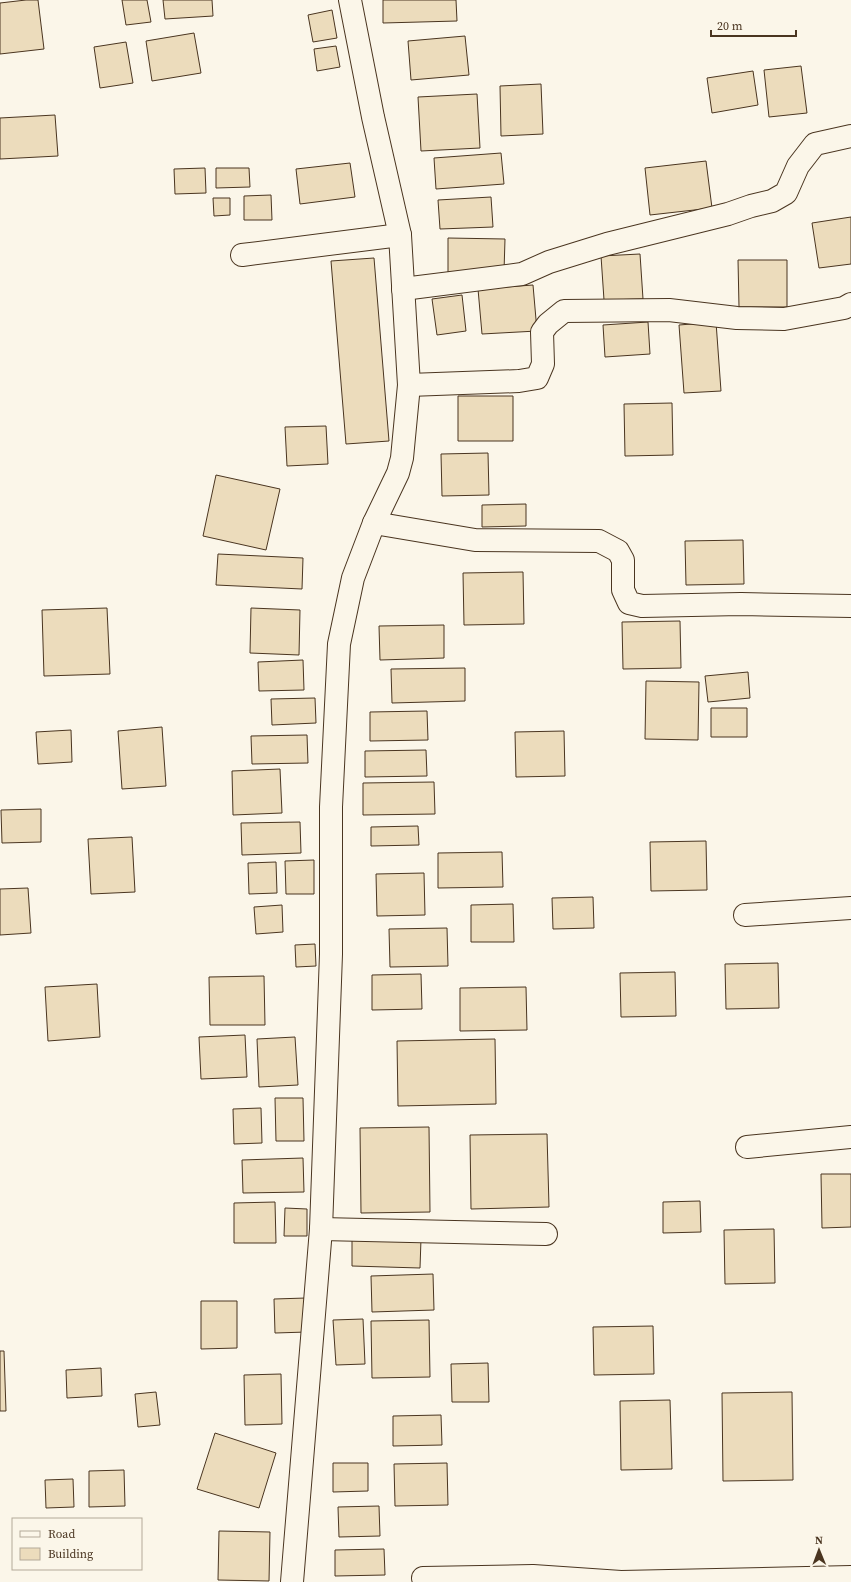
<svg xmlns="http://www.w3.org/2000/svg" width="851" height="1582" viewBox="0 0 851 1582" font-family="'Source Serif 4',serif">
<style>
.building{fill:#ecdcbc;stroke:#4a3520}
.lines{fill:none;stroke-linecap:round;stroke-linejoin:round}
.minor-casing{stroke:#4a3520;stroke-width:24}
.secondary-casing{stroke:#4a3520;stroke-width:24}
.minor{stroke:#fbf6e9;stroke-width:22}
.secondary{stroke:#fbf6e9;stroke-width:22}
</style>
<rect width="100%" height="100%" fill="#fbf6e9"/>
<path class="building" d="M26,0H38L44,49L0,54V3Z
M122,0H147L151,22L126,25Z
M163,0H212L213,16L165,19Z
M383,0H456L457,21L383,23Z
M332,10L337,38L313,42L308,15Z
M194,33L201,73L152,81L146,41Z
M465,36L469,75L411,80L408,41Z
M126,42L133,83L100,88L94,47Z
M336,46L340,67L317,71L314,49Z
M801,66L807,113L769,117L764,70Z
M753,71L758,105L712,113L707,78Z
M541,84L543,134L501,136L500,86Z
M477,94L480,148L421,151L418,97Z
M55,115L58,156L0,159V118Z
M501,153L504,184L436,189L434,158Z
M706,161L712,208L650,215L645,168Z
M350,163L355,197L300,204L296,169Z
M205,168L206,193L175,194L174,169Z
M216,168H249L250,187L216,188Z
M271,195L272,220H244V196Z
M491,197L493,227L440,229L438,200Z
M213,198H230V215L214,216Z
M851,217V264L819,268L812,223Z
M448,238L505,239L504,272H448Z
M640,254L643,299L604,300L601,256Z
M374,258L389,441L346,444L331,261Z
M738,260H787V307H739Z
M533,285L537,331L482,334L478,289Z
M462,295L466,331L437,335L432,299Z
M648,322L650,354L605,357L603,325Z
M716,322L721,391L684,393L679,325Z
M458,396H513V441H458Z
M672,403L673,455L625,456L624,404Z
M326,426L328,464L287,466L285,427Z
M488,453L489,495L442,496L441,454Z
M216,475L280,489L266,550L203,536Z
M526,504V526L482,527V505Z
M743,540L744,584L686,585L685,541Z
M218,554L303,558L302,589L216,585Z
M523,572L524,624L464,625L463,573Z
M107,608L110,674L44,676L42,610Z
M251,608L300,610L299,655L250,653Z
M680,621L681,668L623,669L622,622Z
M444,625V658L380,660L379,626Z
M303,660L304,690L259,691L258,662Z
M465,668V701L392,703L391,669Z
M748,672L750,698L708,702L705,676Z
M646,681L699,682L698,740L645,739Z
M315,698L316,723L272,725L271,699Z
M711,708H747V737H711Z
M427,711L428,740L370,741V712Z
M162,727L166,786L122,789L118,731Z
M71,730L72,762L38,764L36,732Z
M564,731L565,776L516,777L515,732Z
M307,735L308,763L252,764L251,736Z
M426,750L427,776L365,777V751Z
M280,769L282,813L233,815L232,771Z
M434,782L435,814L363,815V783Z
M41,809V842L2,843L1,810Z
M300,822L301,853L242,855L241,823Z
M418,826L419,845L371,846V827Z
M132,837L135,892L91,894L88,839Z
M706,841L707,890L651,891L650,842Z
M502,852L503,887L438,888V853Z
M314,860V894H286L285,861Z
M276,862L277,893L249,894L248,863Z
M424,873L425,915L377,916L376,874Z
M28,888L31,933L0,935V889Z
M593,897L594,928L553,929L552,898Z
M513,904L514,942H471V905Z
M282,905L283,932L256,934L254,907Z
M447,928L448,966L390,967L389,929Z
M315,944L316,966L296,967L295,945Z
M778,963L779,1008L726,1009L725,964Z
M675,972L676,1016L621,1017L620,973Z
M421,974L422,1009L372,1010V975Z
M264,976L265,1025H210L209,977Z
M97,984L100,1037L48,1041L45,987Z
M526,987L527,1030L460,1031V988Z
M245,1035L247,1077L201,1079L199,1037Z
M295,1037L298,1085L259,1087L257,1039Z
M495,1039L496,1104L398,1106L397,1041Z
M275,1098H303L304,1141H276Z
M261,1108L262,1143L234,1144L233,1109Z
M429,1127L430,1212L361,1213L360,1128Z
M547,1134L549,1207L471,1209L470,1135Z
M303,1158L304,1192L243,1193L242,1160Z
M821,1174H851V1227L822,1228Z
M700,1201L701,1232L663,1233V1202Z
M275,1202L276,1243H234V1203Z
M285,1208L307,1209V1236H284Z
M774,1229L775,1283L725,1284L724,1230Z
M352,1238L421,1239L420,1268L352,1266Z
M433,1274L434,1310L372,1312L371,1276Z
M306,1298L307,1332L275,1333L274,1299Z
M201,1301H237V1348L201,1349Z
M363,1319L365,1364L336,1365L333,1320Z
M429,1320L430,1377L372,1378L371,1321Z
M653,1326L654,1374L594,1375L593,1327Z
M0,1351H4L6,1411H0Z
M488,1363L489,1402H452L451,1364Z
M101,1368L102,1396L67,1398L66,1370Z
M281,1374L282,1424L245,1425L244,1375Z
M156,1392L160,1425L138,1427L135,1394Z
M792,1392L793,1480L723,1481L722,1393Z
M670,1400L672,1469L621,1470L620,1401Z
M441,1415L442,1445L393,1446V1416Z
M215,1433L276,1453L259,1508L197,1489Z
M333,1463H368V1491L333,1492Z
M447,1463L448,1505L395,1506L394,1464Z
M124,1470L125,1506L89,1507V1471Z
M73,1479L74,1507L46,1508L45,1480Z
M379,1506L380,1536L339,1537L338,1507Z
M219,1531L270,1532L269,1581L218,1580Z
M384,1549L385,1575L335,1576V1550Z"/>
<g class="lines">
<defs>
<path id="minor" d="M242,255L400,235
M403,289L522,274L549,262L607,244L728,214L751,206L772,201L786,193L798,166L815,144L851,136
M409,385L519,381L537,378L543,364L542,332L548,324L564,311L669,310L737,318L784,319L844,308L851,304
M374,523L475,540L599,541L618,551L623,560V590L629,603L642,606L741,604L851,606
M745,915L851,908
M747,1147L851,1137
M321,1229L546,1234
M423,1578L533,1576L621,1582L851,1577"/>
<path id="secondary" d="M292,1582L321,1229L331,954V807L339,644L353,578L374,523L398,473L402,458L409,385L400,235L373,117L350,0"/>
</defs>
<use href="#minor" class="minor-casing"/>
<use href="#secondary" class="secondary-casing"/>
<use href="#minor" class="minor"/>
<use href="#secondary" class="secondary"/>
</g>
<rect x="12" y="1518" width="130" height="52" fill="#fbf6e9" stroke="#b4a999"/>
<rect x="20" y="1531" width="20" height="6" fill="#fbf6e9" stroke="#b4a999"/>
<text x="48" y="1538" font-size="12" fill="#4a3520">Road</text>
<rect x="20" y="1548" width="20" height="12" fill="#ecdcbc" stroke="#b4a999"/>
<text x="48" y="1558" font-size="12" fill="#4a3520">Building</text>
<g transform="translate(819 1550) rotate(359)" stroke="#fbf6e9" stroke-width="3" paint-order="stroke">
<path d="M0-3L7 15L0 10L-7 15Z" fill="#4a3520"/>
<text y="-6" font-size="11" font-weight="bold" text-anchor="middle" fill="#4a3520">N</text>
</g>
<path d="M711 30v6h85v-6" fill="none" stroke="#4a3520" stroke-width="2"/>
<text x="717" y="30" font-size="12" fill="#4a3520" stroke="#fbf6e9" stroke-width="3" paint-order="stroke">20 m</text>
</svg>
